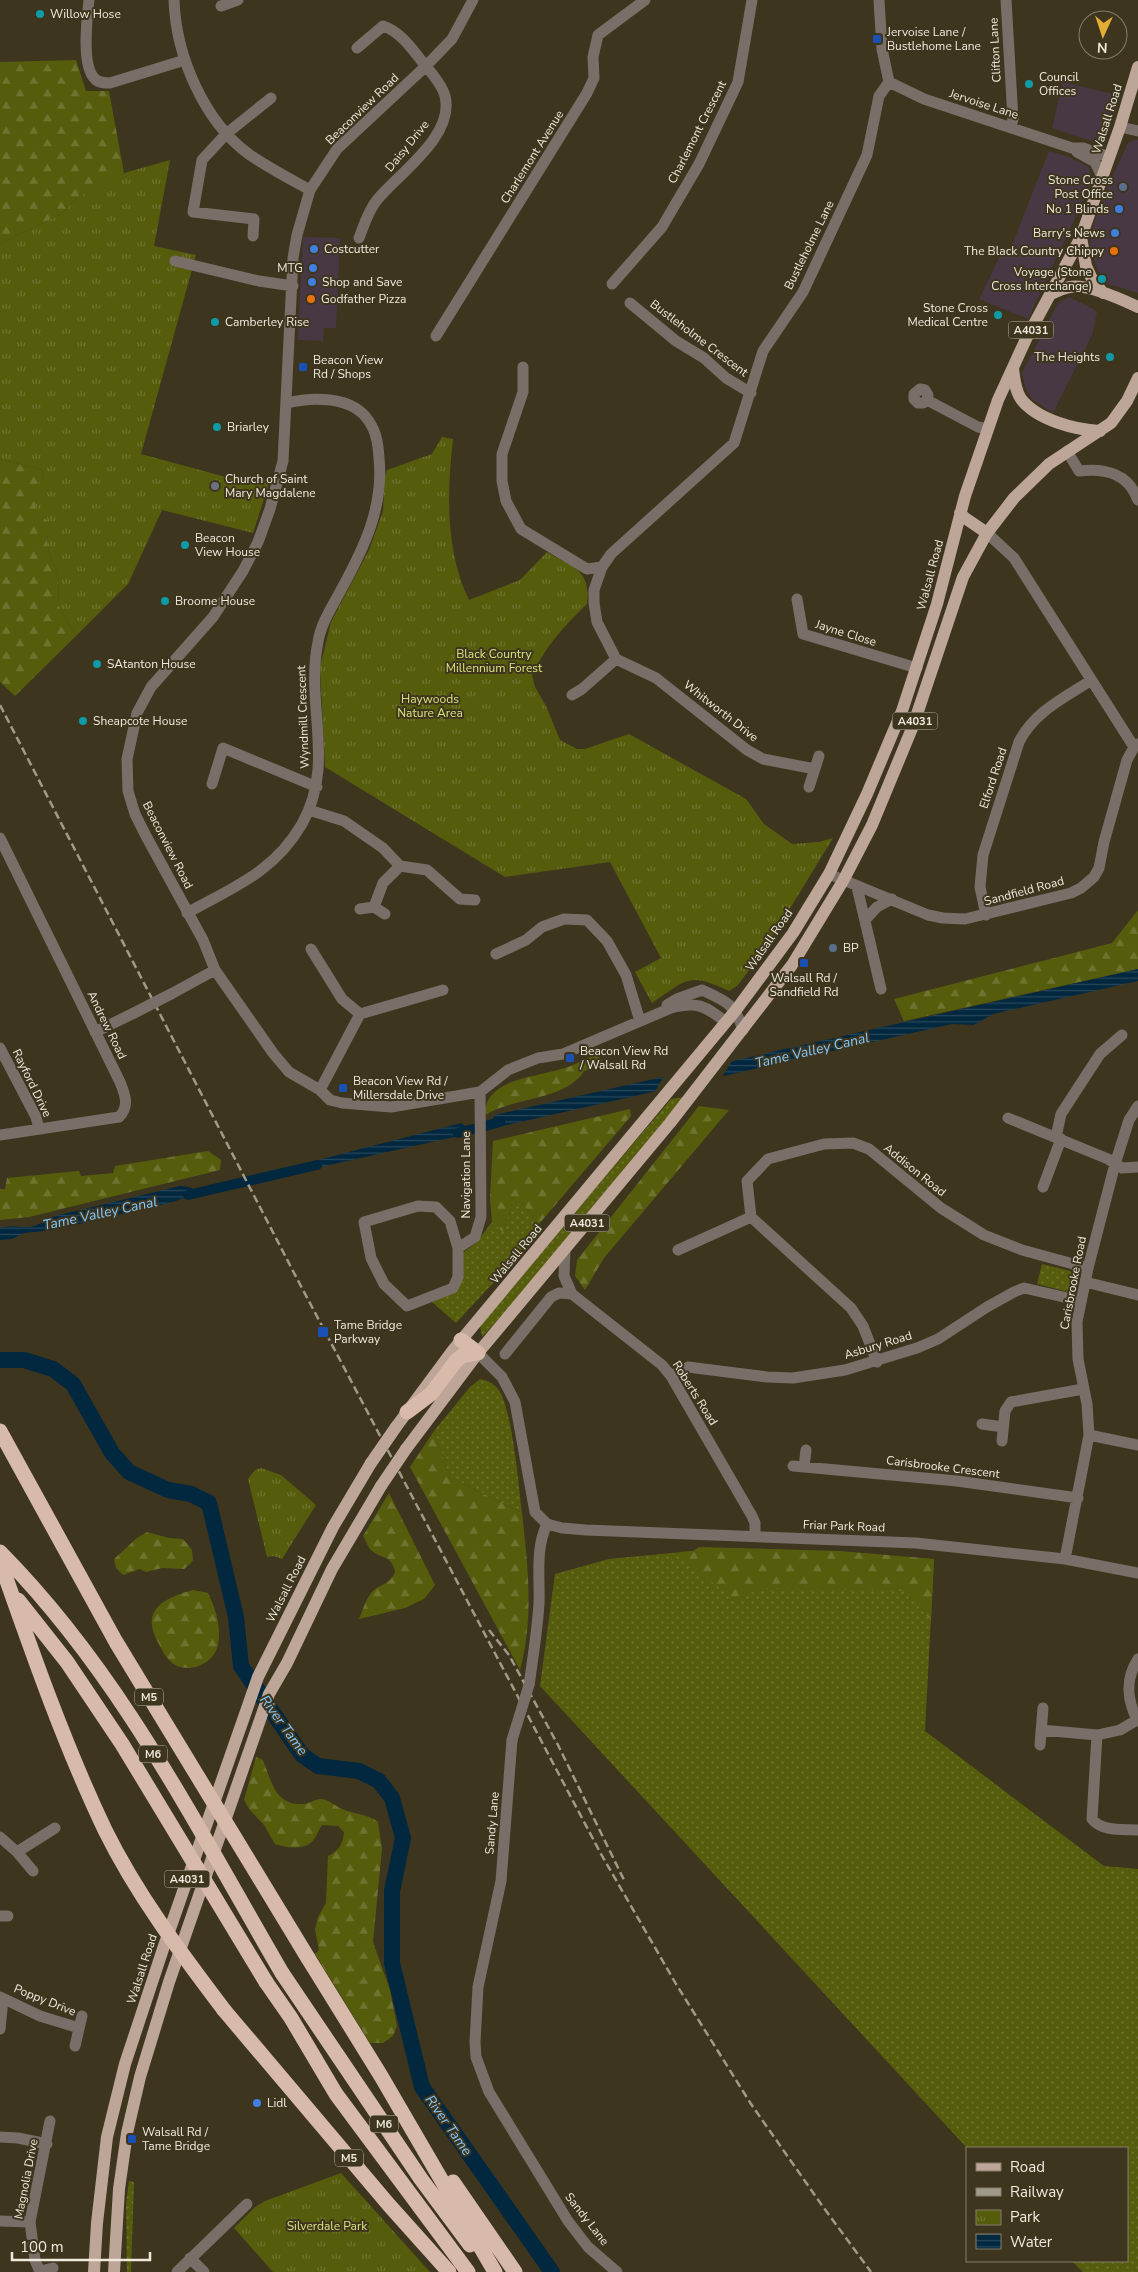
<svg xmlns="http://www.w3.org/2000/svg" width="1138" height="2272" viewBox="0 0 1138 2272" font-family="'Nunito Sans',sans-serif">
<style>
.commercial{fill:#483844}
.grass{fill:url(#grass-dots)}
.forest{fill:url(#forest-firs)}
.park{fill:url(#park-tufts)}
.water{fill:url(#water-rules)}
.pier{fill:#3e351e}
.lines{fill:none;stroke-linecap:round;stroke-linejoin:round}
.canal{stroke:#02283f;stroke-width:10}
.river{stroke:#02283f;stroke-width:16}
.minor{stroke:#7a6e68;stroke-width:11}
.major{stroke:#bda598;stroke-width:12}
.highway{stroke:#d8baab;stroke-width:15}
.rail{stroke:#a19a88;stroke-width:2.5;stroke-dasharray:8 4;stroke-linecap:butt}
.minor-bridge{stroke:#7a6e68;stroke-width:11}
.major-bridge{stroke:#bda598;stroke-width:12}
.highway-bridge{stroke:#d8baab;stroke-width:15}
.culture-dot{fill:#0f9aa8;stroke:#3e351e;stroke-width:2}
.transit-dot{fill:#1a4fb4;stroke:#3e351e;stroke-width:2}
.service-dot{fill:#5c6f8a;stroke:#3e351e;stroke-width:2}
.shop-dot{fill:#3f7fe0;stroke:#3e351e;stroke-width:2}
.food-dot{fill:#e8710a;stroke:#3e351e;stroke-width:2}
.worship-dot{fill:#6b7280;stroke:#3e351e;stroke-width:2}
.labels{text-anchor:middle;stroke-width:4;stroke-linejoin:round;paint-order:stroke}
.shield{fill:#3e351e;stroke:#bab4a3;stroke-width:1}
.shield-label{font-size:11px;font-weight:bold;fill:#efeadc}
.poi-label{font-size:12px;fill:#efeadc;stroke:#3e351e;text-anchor:start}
.street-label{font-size:12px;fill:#efeadc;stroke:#3e351e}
.park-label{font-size:12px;fill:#d7e47c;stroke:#3e351e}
.water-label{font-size:14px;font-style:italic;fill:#81c9fe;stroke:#3e351e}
</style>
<defs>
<pattern id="grass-dots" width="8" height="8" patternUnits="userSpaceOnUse" patternTransform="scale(1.25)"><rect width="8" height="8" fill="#555d0d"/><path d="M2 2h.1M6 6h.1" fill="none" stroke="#6e7430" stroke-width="1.8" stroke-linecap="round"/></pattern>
<pattern id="forest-firs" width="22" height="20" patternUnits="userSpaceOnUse" patternTransform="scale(1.25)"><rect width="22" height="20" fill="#555d0d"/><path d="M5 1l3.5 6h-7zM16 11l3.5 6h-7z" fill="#6e7430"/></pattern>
<pattern id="park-tufts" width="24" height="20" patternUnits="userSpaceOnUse" patternTransform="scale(1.25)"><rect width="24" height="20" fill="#555d0d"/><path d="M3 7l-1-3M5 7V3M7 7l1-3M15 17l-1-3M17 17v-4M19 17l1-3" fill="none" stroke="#6e7430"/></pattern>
<pattern id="water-rules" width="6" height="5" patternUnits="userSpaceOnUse" patternTransform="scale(1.25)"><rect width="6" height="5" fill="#02283f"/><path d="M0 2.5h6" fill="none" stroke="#27475a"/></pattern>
</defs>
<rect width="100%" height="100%" fill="#3e351e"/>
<path class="commercial" d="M1063,82L1121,96L1104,145L1052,128Z
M1134,140H1138V293L1108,284L1098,271L1090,246L1091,231L1108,186L1128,143Z
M1049,151L1069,157L1088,167L1093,179L1028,319L979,299L1004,248L1010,250Z
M303,237L340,238L336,328H324L323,341L298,340Z
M1069,297L1097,311L1093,333L1053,413L1032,399L1026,390L1022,373L1058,303Z"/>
<path class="grass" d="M684,1097L499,1319L482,1337L480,1325L671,1099Z
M513,1201H520L539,1224L518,1256L456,1323L432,1302L453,1292L461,1254L476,1243L492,1222L503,1231Z
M1042,1264L1070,1271L1079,1277L1076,1290L1069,1292L1037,1284Z
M480,1379C486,1380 493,1383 497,1388C512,1403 519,1489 522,1513L450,1477L434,1431L470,1387Z
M693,1551L934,1559L925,1731L1104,1866L1138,1869V2272H1083L1072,2261H1127V2148H967L540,1686L555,1574L609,1559Z
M129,2181L134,2182L131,2272H127L126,2205Z"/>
<path class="forest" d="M76,60L86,91H109L124,173L76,199L61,214L0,244V62Z
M0,459L42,470L43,478L36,512L51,522L47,539L49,553L58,574L59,606L76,636L15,696L0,682Z
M1138,910V969L904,1021L894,999L1112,943Z
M597,1054L602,1061L599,1067L584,1071C566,1101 511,1097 484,1116C486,1078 533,1078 561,1069C574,1066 585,1059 597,1054Z
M699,1106L729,1110L604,1258L585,1290L575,1276L577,1260Z
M630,1109L631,1116L539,1224L520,1201H513L503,1232L492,1222L490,1199L493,1141Z
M208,1151L221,1160L220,1170L29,1217L0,1220V1189H5L7,1178L79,1171L81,1176L113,1173L115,1166Z
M434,1431L450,1477L522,1513C528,1566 534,1618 520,1670L410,1467Z
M389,1493L435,1585L424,1599L405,1608L359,1619C363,1610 366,1597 374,1590C383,1583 390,1584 395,1572C391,1554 383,1560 372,1551C368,1548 366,1540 363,1536Z
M147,1532L169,1538L183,1539L192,1550L193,1560L190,1564L184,1569L162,1568L146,1572L140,1569L123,1575L116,1568L114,1559L137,1538Z
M699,1547L840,1551L934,1559L931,1620L903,1591L760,1588L737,1601L704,1576L680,1552L693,1551Z
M193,1590L208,1593C219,1615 229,1653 201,1665C193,1669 183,1669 175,1665C167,1660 163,1652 159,1644C139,1610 164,1598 193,1590Z
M256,1757L263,1760C271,1780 275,1806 303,1804C309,1804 315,1799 321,1799C330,1800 335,1806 342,1809C354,1814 368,1814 378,1822L382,1849L373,1942L390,1990L397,2026L393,2036L383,2043H370L315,1954L319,1950L315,1929L318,1917L326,1903L328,1856C339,1851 343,1844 344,1832L338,1826L322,1825C319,1829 317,1835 314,1839C306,1851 287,1848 275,1844L264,1825L249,1809L244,1800Z"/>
<path class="park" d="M170,160L154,246L196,255L141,454L233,479L270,480L253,533L162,510L128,584L76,636L59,606L58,574L49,553L47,539L50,522L36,513L35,488L43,478L42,470L0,459V244L61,214L76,199L101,185L124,173Z
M442,437L453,439C447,491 445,551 469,600L520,580L547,552C573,568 591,569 587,604C564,626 545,647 532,675L535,687L546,706L560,740L577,749H585L629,734L746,799L764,824L792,844L819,842L833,838L764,951L737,986L729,991C688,972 688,979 652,1003L635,972L661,958L610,862L505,877L325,767L320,667L331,622L369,550L383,511L385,477L387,470L432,454Z
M261,1468L281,1475L316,1505L282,1559L274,1556L267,1557L248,1479L255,1470Z
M341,2173L430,2272H273L234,2228L255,2207L265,2201Z"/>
<path class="water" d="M1138,969V981L993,1014L974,1025L952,1024L498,1127L488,1126L495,1115Z
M461,1123L470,1130L463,1135L312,1169L305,1168L307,1163L314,1161Z
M180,1186L189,1187L200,1192L173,1202L54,1230L24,1233L12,1239L0,1240V1228C24,1223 26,1234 51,1217Z"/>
<path class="pier" d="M734,1058L720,1080L653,1095L665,1074Z"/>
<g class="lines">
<path class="canal" d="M458,1133L500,1122
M188,1195L317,1165"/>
<path class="river" d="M0,1360H24L53,1369L73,1384L112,1453L129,1472L168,1490L191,1494L209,1503L236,1617L241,1666L302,1755L318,1766L359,1771L379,1781L392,1798L403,1838L392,1891V1963L422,2087L552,2272"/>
<path class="minor" d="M89,0C87,18 81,66 95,79C99,83 105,83 110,83L185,60
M174,0C176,56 204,122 250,155C269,168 290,179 310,190
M473,0L452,39L426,66L337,149L310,190L297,235L293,258L283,461L270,509L258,542L243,571L213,617L151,687L137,713L127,759L128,791L135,814L146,836L203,940L215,970L273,1053L289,1072L320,1090L330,1100L342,1103L391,1107L480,1092L508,1070L538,1058L563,1054L671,1008C698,1001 705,1006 726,1022
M879,0L882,49L889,82
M1006,0L1013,119L1011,127
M221,6L238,0
M357,48L383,26C401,32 412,49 424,64C431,72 442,85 445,96C455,136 399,173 377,200C368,211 364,225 359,238
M889,82L924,99L1072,148H1083L1109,157
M1120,127L1138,131
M1077,152L1095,162L1102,177
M253,236L254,219L193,212L202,160L226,134L271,98
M175,261L259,281L293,286
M612,284L662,227L699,164L738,82L752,0
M630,303L676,341L704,358L726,378L751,393
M436,336L587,93L594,78L593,57L598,35L645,0
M523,367V392L502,454V481L506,501L521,529L587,569L602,567
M927,400L923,403H918L914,399V394L920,389L925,390L928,395L927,400L978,427L988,429
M1067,451L1079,471C1105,468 1128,473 1138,500
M987,533L1014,558L1134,747
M797,599L803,634L917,668
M572,695L582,689L616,659
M815,769L763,759L747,750L656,678L616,659L597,622L594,603V590L602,567L611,554L734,443L763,351L803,292L867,155L879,96L889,82
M212,784L223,748L317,787
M809,787L819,756
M309,810L344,821L383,848L400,866L427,870L460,899L475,900
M0,838L120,1082C125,1095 130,1106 119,1117L0,1135
M829,874L928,915L943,918L965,919L1071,893L1081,888L1094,877L1099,868L1104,842L1127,760L1134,747L1138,744
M857,887L881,989
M360,909L374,907
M187,913C234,887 274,872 302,824C336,763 305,705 318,642C321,623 332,607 341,590C364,548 384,507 379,458C378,442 376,429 365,416C347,396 311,397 287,403
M385,914L374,907L383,883L400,866
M986,915L980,887L983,855L1019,742C1034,712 1064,698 1090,681
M865,920L877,907L892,899
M311,949L342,999L360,1014L443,990
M496,954L526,940L542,927L564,919L587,920L607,941L626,975L640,1021
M171,994L215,970
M667,1005L677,999L702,990C726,1001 735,1004 743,1030
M95,1032L134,1013
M0,1048L36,1117L39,1129
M320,1090L360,1014
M1008,1118L1108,1159L1122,1168L1138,1167
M1056,1137L1061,1114L1100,1054L1122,1035
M1043,1187L1061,1139
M458,1248L450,1221L436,1207L418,1206L364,1222L371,1258L384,1284L407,1306L453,1288L458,1277V1248L475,1237L481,1217L480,1092
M565,1249L564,1276L572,1294L662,1365L671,1376L752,1516L755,1523V1536
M678,1250L751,1217
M1085,1282L1138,1295
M478,1353L502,1377L515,1402L535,1512L547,1524L562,1528L586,1530L916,1543L1065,1559L1138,1573
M505,1354L551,1297L559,1293L572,1294
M877,1362L863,1326L851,1308L751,1217L747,1181L768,1159L824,1144L853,1143L869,1149L941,1208L984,1235L1022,1250L1088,1268
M671,1376L688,1367L767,1377L793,1378L845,1370L917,1348L938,1339L987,1307L1014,1292L1024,1288L1081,1301
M982,1424L1003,1427
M1089,1435L1138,1445
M1002,1441L1005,1411L1011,1402L1083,1389
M793,1466L957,1481L1078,1498
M804,1467L806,1450
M1065,1559L1089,1435L1087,1404L1078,1359L1077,1322L1088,1268L1115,1164L1129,1120L1138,1106
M1138,1659C1125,1679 1127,1701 1138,1721
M529,1685C533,1658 537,1632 539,1604C540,1577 535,1549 547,1524
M1137,1720L1120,1730L1097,1735L1092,1819C1102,1832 1123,1829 1138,1830
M1041,1730L1097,1735
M512,1740L501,1881L478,1987L475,2042L476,2057L489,2092L568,2221L588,2247L617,2272
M1040,1745L1043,1708
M0,1837L17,1852L33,1871
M17,1852L55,1828
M0,1916H8
M0,1997L40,2016L79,2028
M0,2029L3,1999
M75,2046L82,2016
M0,2137L18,2138L47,2144
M0,2221L30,2222
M190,2258L204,2272
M40,2271L53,2268
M40,2272L35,2260L30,2222L50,2121
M177,2272L247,2204"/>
<path class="major" d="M1081,237L1086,266L1091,277L1103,293
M1051,294C1057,291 1063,288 1070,287C1085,283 1123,300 1138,307
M1013,368C1014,378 1015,390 1021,399C1037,420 1076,430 1100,431
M960,513L965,518L987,533
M396,1427L453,1350L736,1010L793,933L829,874L867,794L902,711L937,604L965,496L998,400L1026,339L1081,237L1120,127L1138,67
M406,1449L478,1353L670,1123L792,965L843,881L872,825L913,726L963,577L987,533L1014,498L1049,464L1111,423L1127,401L1138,378
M94,2272L97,2223L107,2137L125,2064L164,1946L258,1677L333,1527L371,1463
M114,2272L119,2189L127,2133L140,2077L169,1982L269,1694L287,1663L332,1569L381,1486"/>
<path class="highway" d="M461,1340L478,1353
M407,1412L431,1394L456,1361L462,1356L478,1353
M308,1958L381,2076L495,2272
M282,1973L421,2179L470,2245
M266,1982L291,2018L336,2094L468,2272
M224,2010L389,2205L449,2272
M453,2182L515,2272"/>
<path class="rail" d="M0,705L293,1271L601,1854L676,1984L751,2104L821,2204L871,2272
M489,1630L509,1655L558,1745L625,1882"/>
<path class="minor-bridge" d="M134,1013L171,994
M512,1740L529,1685"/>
<path class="major-bridge" d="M371,1463L396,1427
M381,1486L406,1449"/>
<path class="highway-bridge" d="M0,1431L116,1642L308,1958
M0,1552C120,1673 197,1827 282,1973
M0,1561C32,1652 64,1744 105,1830C137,1895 181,1953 224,2010
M18,1600L67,1662L122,1744L266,1982"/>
</g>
<g class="culture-dot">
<circle cx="40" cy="14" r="5"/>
<circle cx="1029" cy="84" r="5"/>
<circle cx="1102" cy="279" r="5"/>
<circle cx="998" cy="315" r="5"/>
<circle cx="215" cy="322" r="5"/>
<circle cx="1110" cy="357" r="5"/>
<circle cx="217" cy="427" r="5"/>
<circle cx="185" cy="545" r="5"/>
<circle cx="165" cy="601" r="5"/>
<circle cx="97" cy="664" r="5"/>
<circle cx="83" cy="721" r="5"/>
</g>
<g class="transit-dot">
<rect x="872" y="34" width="10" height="10" rx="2.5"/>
<rect x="298" y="362" width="10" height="10" rx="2.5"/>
<rect x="799" y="958" width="10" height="10" rx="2.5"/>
<rect x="565" y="1053" width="10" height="10" rx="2.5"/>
<rect x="338" y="1083" width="10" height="10" rx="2.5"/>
<rect x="317" y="1326" width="12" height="12" rx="2.5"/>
<rect x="127" y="2134" width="10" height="10" rx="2.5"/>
</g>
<g class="service-dot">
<circle cx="1123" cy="187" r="5"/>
<circle cx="833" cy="948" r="5"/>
</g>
<g class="shop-dot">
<circle cx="1119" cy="209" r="5"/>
<circle cx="1115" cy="233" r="5"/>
<circle cx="314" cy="249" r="5"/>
<circle cx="313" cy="268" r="5"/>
<circle cx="312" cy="282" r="5"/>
<circle cx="257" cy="2103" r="5"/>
</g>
<g class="food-dot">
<circle cx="1114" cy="251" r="5"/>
<circle cx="311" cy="299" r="5"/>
</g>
<circle class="worship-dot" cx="215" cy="486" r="5"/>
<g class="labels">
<g class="shield">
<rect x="1008.5" y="321.5" width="45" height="17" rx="4"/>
<rect x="892.5" y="712.5" width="45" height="17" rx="4"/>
<rect x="564.5" y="1214.5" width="45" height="17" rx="4"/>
<rect x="135" y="1688.5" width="28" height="17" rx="4"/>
<rect x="139" y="1745.5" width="28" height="17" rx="4"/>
<rect x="164.5" y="1870.5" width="45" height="17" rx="4"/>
<rect x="370" y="2115.5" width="28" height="17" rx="4"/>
<rect x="335" y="2149.5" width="28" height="17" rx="4"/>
</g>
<g class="shield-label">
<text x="1031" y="334">A4031</text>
<text x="915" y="725">A4031</text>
<text x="587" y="1227">A4031</text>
<text x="149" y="1701">M5</text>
<text x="153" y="1758">M6</text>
<text x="187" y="1883">A4031</text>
<text x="384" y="2128">M6</text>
<text x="349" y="2162">M5</text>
</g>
<g class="poi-label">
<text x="50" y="18">Willow Hose</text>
<text x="887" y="36">Jervoise Lane /<tspan x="887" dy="14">Bustlehome Lane</tspan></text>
<text x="1039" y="81">Council<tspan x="1039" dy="14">Offices</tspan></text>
<text x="1113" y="184" text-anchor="end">Stone Cross<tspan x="1113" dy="14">Post Office</tspan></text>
<text x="1109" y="213" text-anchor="end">No 1 Blinds</text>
<text x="1105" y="237" text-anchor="end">Barry's News</text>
<text x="324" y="253">Costcutter</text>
<text x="1104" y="255" text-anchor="end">The Black Country Chippy</text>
<text x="303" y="272" text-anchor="end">MTG</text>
<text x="1092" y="276" text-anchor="end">Voyage (Stone<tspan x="1092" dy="14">Cross Interchange)</tspan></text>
<text x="322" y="286">Shop and Save</text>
<text x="321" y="303">Godfather Pizza</text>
<text x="988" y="312" text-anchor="end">Stone Cross<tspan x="988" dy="14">Medical Centre</tspan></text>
<text x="225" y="326">Camberley Rise</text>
<text x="1100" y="361" text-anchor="end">The Heights</text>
<text x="313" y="364">Beacon View<tspan x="313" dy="14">Rd / Shops</tspan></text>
<text x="227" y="431">Briarley</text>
<text x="225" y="483">Church of Saint<tspan x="225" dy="14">Mary Magdalene</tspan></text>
<text x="195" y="542">Beacon<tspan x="195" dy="14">View House</tspan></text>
<text x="175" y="605">Broome House</text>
<text x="107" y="668">SAtanton House</text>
<text x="93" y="725">Sheapcote House</text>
<text x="843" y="952">BP</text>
<text x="804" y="982" text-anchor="middle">Walsall Rd /<tspan x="804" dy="14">Sandfield Rd</tspan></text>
<text x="580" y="1055">Beacon View Rd<tspan x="580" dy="14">/ Walsall Rd</tspan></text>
<text x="353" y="1085">Beacon View Rd /<tspan x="353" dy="14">Millersdale Drive</tspan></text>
<text x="334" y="1329">Tame Bridge<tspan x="334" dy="14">Parkway</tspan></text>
<text x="267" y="2107">Lidl</text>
<text x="142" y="2136">Walsall Rd /<tspan x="142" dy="14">Tame Bridge</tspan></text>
</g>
<g class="street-label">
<text transform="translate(995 50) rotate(-93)" y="4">Clifton Lane</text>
<text transform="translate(984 104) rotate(18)" y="4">Jervoise Lane</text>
<text transform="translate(362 109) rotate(-44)" y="4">Beaconview Road</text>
<text transform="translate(1107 119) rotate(-72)" y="4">Walsall Road</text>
<text transform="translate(697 132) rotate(-63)" y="4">Charlemont Crescent</text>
<text transform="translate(407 146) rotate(-51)" y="4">Daisy Drive</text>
<text transform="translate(532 157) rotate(-58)" y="4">Charlemont Avenue</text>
<text transform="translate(809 245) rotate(-64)" y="4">Bustleholme Lane</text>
<text transform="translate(699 338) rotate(37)" y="4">Bustleholme Crescent</text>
<text transform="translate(930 575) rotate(-75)" y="4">Walsall Road</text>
<text transform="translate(846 633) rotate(17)" y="4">Jayne Close</text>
<text transform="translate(721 711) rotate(38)" y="4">Whitworth Drive</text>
<text transform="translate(303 717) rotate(-92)" y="4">Wyndmill Crescent</text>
<text transform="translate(993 778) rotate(-72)" y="4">Elford Road</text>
<text transform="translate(168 845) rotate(63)" y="4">Beaconview Road</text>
<text transform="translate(1024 891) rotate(-15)" y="4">Sandfield Road</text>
<text transform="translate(769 940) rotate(-55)" y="4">Walsall Road</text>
<text transform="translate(107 1025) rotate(64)" y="4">Andrew Road</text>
<text transform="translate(32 1083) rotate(64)" y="4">Rayford Drive</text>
<text transform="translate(915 1170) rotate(39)" y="4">Addison Road</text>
<text transform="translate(466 1175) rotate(-90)" y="4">Navigation Lane</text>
<text transform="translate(516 1254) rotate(-50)" y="4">Walsall Road</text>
<text transform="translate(1073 1283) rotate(-79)" y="4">Carisbrooke Road</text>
<text transform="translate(878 1345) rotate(-17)" y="4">Asbury Road</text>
<text transform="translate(695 1393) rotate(58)" y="4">Roberts Road</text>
<text transform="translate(943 1467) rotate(7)" y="4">Carisbrooke Crescent</text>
<text transform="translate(844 1526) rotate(2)" y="4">Friar Park Road</text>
<text transform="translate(286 1589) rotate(-63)" y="4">Walsall Road</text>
<text transform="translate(492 1823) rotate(-85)" y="4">Sandy Lane</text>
<text transform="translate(142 1969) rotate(-72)" y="4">Walsall Road</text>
<text transform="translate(45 2000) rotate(22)" y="4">Poppy Drive</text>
<text transform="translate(26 2179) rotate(-79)" y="4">Magnolia Drive</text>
<text transform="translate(587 2219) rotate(52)" y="4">Sandy Lane</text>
</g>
<g class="park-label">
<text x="494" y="658">Black Country<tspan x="494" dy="14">Millennium Forest</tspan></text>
<text x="430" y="703">Haywoods<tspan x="430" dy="14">Nature Area</tspan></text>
<text x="327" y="2230">Silverdale Park</text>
</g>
<g class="water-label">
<text transform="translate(812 1050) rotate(-13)" y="5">Tame Valley Canal</text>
<text transform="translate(100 1213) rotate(-12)" y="5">Tame Valley Canal</text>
<text transform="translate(284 1725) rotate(54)" y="5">River Tame</text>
<text transform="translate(449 2125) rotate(55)" y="5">River Tame</text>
</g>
</g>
<rect x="966" y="2147" width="162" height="115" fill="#3e351e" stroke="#857d6a"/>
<rect x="976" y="2163" width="25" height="8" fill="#bda598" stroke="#857d6a"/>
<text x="1010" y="2172" font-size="15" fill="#efeadc">Road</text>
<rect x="976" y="2188" width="25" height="8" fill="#a19a88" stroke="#857d6a"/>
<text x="1010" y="2197" font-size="15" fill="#efeadc">Railway</text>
<rect x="976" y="2210" width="25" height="15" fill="url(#park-tufts)" stroke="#857d6a"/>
<text x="1010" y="2222" font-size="15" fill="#efeadc">Park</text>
<rect x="976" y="2234" width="25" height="15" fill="url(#water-rules)" stroke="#857d6a"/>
<text x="1010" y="2247" font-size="15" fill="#efeadc">Water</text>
<g transform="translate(1103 35) rotate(183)"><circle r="24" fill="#3e351e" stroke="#857d6a"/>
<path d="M0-4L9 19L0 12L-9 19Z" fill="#e2af34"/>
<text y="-8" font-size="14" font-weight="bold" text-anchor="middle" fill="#efeadc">N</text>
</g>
<path d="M12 2252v8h138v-8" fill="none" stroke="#efeadc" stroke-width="2.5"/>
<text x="20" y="2252" font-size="15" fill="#efeadc" stroke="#3e351e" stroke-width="4" paint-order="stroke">100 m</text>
</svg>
